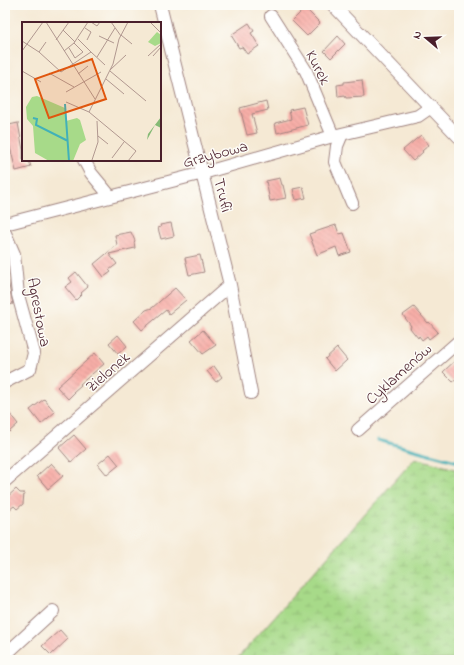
<svg xmlns="http://www.w3.org/2000/svg" width="464" height="665" viewBox="0 0 464 665" font-family="'Indie Flower',sans-serif">
<style>
.wetland{fill:url(#wetland-marsh);stroke:#787c5a}
.lines{fill:none;stroke-linecap:round;stroke-linejoin:round}
.stream{stroke:#41b1b9;stroke-width:3}
.building{fill:url(#building-back-hatch)}
.minor-casing{stroke:#a08480;stroke-width:14}
.minor{stroke:#fff;stroke-width:12}
.labels{text-anchor:middle;stroke-width:3;stroke-linejoin:round;paint-order:stroke}
.street-label{font-size:16px;fill:#4a1f2b;stroke:#fdfcf7}
.inset-river{fill:none;stroke:#41b1b9;stroke-width:2}
.inset-road{fill:none;stroke:#b19890;stroke-width:1}
.view{fill:#e0560e;fill-opacity:0.15;stroke:#e0560e;stroke-width:2}
.inset-edge{fill:none;stroke:#4a1f2b;stroke-width:2}
</style>
<defs>
<pattern id="wetland-marsh" width="20" height="14" patternUnits="userSpaceOnUse"><rect width="20" height="14" fill="#a7da89"/><path d="M1 5h8M5 5V1M11 12h8M15 12V8" fill="none" stroke="#91bb76"/></pattern>
<pattern id="building-back-hatch" width="6" height="6" patternUnits="userSpaceOnUse"><rect width="6" height="6" fill="#f7aea7"/><path d="M-1 5l2 2M0 0l6 6M5-1l2 2" fill="none" stroke="#d59590"/></pattern>
</defs>
<rect width="100%" height="100%" fill="#fdfcf7"/>
<filter id="ink" filterUnits="userSpaceOnUse"><feTurbulence type="fractalNoise" baseFrequency=".025" numOctaves="2"/><feDisplacementMap in="SourceGraphic" scale="8" xChannelSelector="R" yChannelSelector="G"/><feConvolveMatrix kernelMatrix="1 2 1 2 8 2 1 2 1" color-interpolation-filters="sRGB"/></filter>
<filter id="wash" filterUnits="userSpaceOnUse"><feTurbulence type="fractalNoise" baseFrequency=".012" numOctaves="4" result="noise"/><feDisplacementMap in="SourceGraphic" scale="16" xChannelSelector="R" yChannelSelector="G"/><feGaussianBlur stdDeviation="0.9" result="paint"/><feColorMatrix in="noise" values="0 0 0 0 0 0 0 0 0 0 0 0 0 0 0 0 0 1.4 0 .05"/><feComposite in="paint" operator="in"/></filter>
<g filter="url(#wash)">
<rect width="100%" height="100%" fill="#f5e9d4"/>
<path class="wetland" d="M415,458L459,470V660H236Z"/>
<g class="lines">
<path class="stream" d="M378,440L459,462"/>
</g>
<g id="blocks">
<path class="building" d="M305,8L320,23L307,36L292,21Z
M249,23L254,31L251,33L259,46L247,54L242,47L239,48L231,35Z
M338,36L345,44L331,58L324,51Z
M362,80L364,97L346,98L345,96L338,97L337,85L344,84V82Z
M266,101L268,110L252,114L257,133L247,135L240,108Z
M303,107L308,125L277,133L275,123L291,119L289,110Z
M18,123L23,150V160H29L31,167L16,171L5,127L9,126V125Z
M421,135L429,145L422,151L423,152L413,161L403,150Z
M280,178L282,185H283L286,198L270,201L266,181Z
M303,187L306,198L296,200L293,189Z
M171,223L174,236L161,239L158,228L161,227L160,225Z
M336,225L339,234L344,233L351,252L339,256L336,247L317,255L309,234Z
M131,232L135,241L134,242L135,248L109,254L117,264L109,270L111,272L104,277L94,264L117,245L115,235Z
M200,255L204,272L189,275L185,258Z
M76,272L88,287L81,293L82,294L76,300L65,287L72,282L69,278Z
M5,281H8L13,304L5,306Z
M175,288L186,300L169,314L166,310L142,330L134,321L146,310L152,308Z
M414,307L428,323L429,322L438,332L429,339L427,336L422,340L419,336L418,338L410,328L411,326L403,315Z
M203,330L216,345L203,354L191,340Z
M118,335L127,346L118,354L109,343Z
M337,348L347,360L335,371L325,359Z
M95,353L104,364L80,384L81,385L73,392L74,393L68,399L57,387Z
M459,357V377L453,382L443,372Z
M214,366L222,377L216,382L207,371Z
M44,399L55,412L41,424L30,410Z
M5,408L18,424L9,432L5,427Z
M74,435L86,449L71,462L59,448Z
M110,454L119,465L107,475L98,464Z
M51,463L63,476L48,489L37,476Z
M16,489L20,493H24L23,504L17,509L14,506L5,513V499Z
M60,630L68,639L51,655L42,646Z"/>
</g>
</g>
<g filter="url(#ink)">
<use href="#blocks" fill-opacity="0" stroke="#a08480" stroke-width="1"/>
<g class="lines">
<defs>
<path id="minor" d="M160,5L230,285L251,393
M333,5L459,137
M271,16L306,71L333,136
M342,134L337,146L335,162L352,203
M84,160L91,173L110,196
M5,224L203,173L333,136L418,116L431,107
M5,233L14,254L18,295L34,353L30,369L5,382
M358,430L459,341
M5,481L230,285
M5,655L53,611"/>
</defs>
<use href="#minor" class="minor-casing"/>
<use href="#minor" class="minor"/>
</g>
</g>
<g class="labels">
<g class="street-label">
<text transform="translate(319 67) rotate(63)" y="6">Kurek</text>
<text transform="translate(215 153) rotate(-15)" y="6">Grzybowa</text>
<text transform="translate(224 195) rotate(76)" y="6">Trufli</text>
<text transform="translate(40 312) rotate(79)" y="6">Agrestowa</text>
<text transform="translate(107 371) rotate(-41)" y="6">Zielonek</text>
<text transform="translate(398 373) rotate(-42)" y="6">Cyklamenów</text>
</g>
</g>
<g transform="translate(22 22)">
<rect width="139" height="139" fill="#f5e9d4"/>
<path d="M135,10L139,13V21L133,24L126,20Z" fill="#a7da89"/>
<path d="M139,95V106L133,103L125,118L126,112Z" fill="#85ba75"/>
<path d="M15,74L43,86L44,99L55,96L58,98L64,118L58,122L51,139H27L13,131L11,104L5,97L4,85L10,75Z" fill="#a7da89"/>
<path class="inset-river" d="M43,82L47,139M11,96L15,97L14,103L46,119"/>
<path class="inset-road" d="M24,0L73,77M69,0L75,4L78,0M89,0L99,14M128,0L139,11M63,6L69,10L65,18M41,8L53,20M99,13L110,22M77,14L92,21M56,17L69,30M34,18L47,0M0,19L17,30L39,50L69,30L83,43M47,26L53,36L61,30L52,21M0,29L21,0M42,29L52,21L66,0M17,30L24,20M126,34L139,22M131,34L139,25M75,35L93,6M88,48L104,33M0,49L19,60M88,49L124,79M27,51L52,65M56,52L66,44M84,57L102,72M44,70L79,50M44,80L67,90M67,90L91,42L97,17L106,0M67,90L114,129L106,139M76,114L86,122M90,136L102,120M70,138L76,120L75,99"/>
<path class="view" d="M70,37L84,77L27,96L13,57Z"/>
<rect width="139" height="139" class="inset-edge"/>
</g>
<rect width="464" height="665" fill="none" stroke="#fdfcf7" stroke-width="20"/>
<g transform="translate(426 38) rotate(289)" stroke="#fdfcf7" stroke-width="3" paint-order="stroke">
<path d="M0-3L7 15L0 10L-7 15Z" fill="#4a1f2b"/>
<text y="-6" font-size="11" font-weight="bold" text-anchor="middle" fill="#4a1f2b">N</text>
</g>
</svg>
